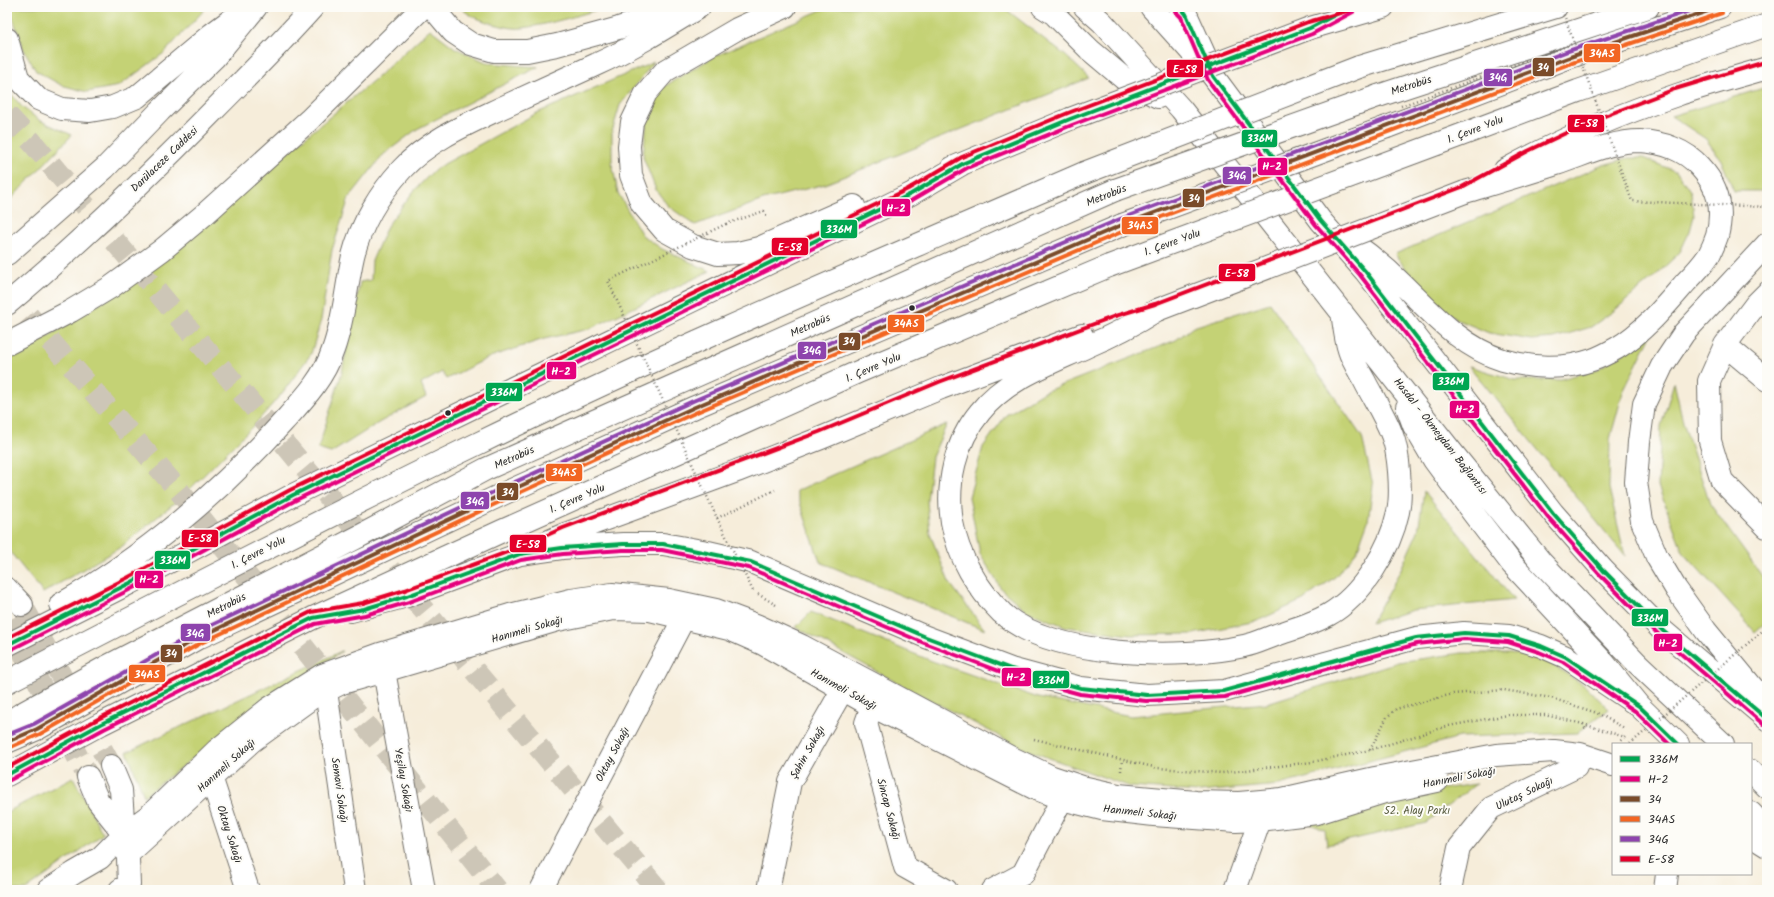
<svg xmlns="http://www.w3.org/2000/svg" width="1774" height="897" viewBox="0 0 1774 897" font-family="Kalam,sans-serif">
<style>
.green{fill:#c4d274;stroke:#787e50}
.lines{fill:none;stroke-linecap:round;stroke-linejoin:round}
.major-tunnel{stroke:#cdc6b7;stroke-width:22;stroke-dasharray:22 11;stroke-linecap:butt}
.minor-casing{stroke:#726f68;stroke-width:24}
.major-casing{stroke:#726f68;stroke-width:24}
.highway-casing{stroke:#726f68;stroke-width:24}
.path{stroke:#726f68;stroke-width:2.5;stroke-dasharray:1 3;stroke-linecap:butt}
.minor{stroke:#fff;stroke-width:22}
.major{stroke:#fff;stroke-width:22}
.highway{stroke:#fff;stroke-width:22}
.minor-bridge-casing{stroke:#726f68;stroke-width:24;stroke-linecap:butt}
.highway-bridge-casing{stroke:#726f68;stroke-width:24;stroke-linecap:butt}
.path-bridge{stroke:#726f68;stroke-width:2.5;stroke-dasharray:1 3;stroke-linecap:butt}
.minor-bridge{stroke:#fff;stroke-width:22}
.highway-bridge{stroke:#fff;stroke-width:22}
.bus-1-casing{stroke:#fdfcf7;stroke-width:7}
.bus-2-casing{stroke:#fdfcf7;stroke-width:7}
.bus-3-casing{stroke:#fdfcf7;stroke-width:7}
.bus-4-casing{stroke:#fdfcf7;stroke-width:7}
.bus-5-casing{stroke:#fdfcf7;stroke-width:7}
.bus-6-casing{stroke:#fdfcf7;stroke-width:7}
.bus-1{stroke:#00a651;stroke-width:4}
.bus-2{stroke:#e5007d;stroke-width:4}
.bus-3{stroke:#7a4b2a;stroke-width:4}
.bus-4{stroke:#f26522;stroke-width:4}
.bus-5{stroke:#8e44ad;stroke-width:4}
.bus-6{stroke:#e4002b;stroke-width:4}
.bus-dot{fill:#2b2b2b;stroke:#fdfcf7;stroke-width:1.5}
.labels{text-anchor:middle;stroke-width:4;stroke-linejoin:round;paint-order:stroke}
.street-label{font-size:11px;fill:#2b2b2b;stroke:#fdfcf7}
.park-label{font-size:11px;fill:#595d41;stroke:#fdfcf7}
.line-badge{stroke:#fdfcf7;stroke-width:1.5}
.badge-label{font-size:11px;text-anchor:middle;font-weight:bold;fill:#fff}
</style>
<rect width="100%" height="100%" fill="#fdfcf7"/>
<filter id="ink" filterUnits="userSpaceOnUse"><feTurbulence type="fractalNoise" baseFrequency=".025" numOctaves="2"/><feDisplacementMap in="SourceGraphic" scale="8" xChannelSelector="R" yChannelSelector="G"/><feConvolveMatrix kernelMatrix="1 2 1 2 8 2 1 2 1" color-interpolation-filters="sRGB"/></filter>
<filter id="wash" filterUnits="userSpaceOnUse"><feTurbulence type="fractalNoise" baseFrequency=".012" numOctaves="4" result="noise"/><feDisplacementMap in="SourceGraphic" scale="16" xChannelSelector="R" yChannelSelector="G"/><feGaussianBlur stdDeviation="0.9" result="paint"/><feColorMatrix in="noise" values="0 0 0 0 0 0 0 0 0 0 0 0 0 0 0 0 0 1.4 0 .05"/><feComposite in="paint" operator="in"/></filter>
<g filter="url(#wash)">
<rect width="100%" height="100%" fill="#f6edda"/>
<path class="green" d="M12,7H207L164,53L119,86L87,92L61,85L36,71L23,48L11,12Z
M460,7H607C579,15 551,24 523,28C507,30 470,19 460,7Z
M828,7H1003L1066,56L1089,78L825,184L763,200L695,225L668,206L656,190L643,157L647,120L653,103L665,86L713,57Z
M430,29L455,48L488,63L538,67L417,129L383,155L349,198L332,250L321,320L311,354L283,392L256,423L184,495L121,547L43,593L7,548V360L38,343L126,287L374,80Z
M654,62L620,105L612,132V163L618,193L642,235L662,249L710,271L589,329L544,339L490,357L446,379L442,372L421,384L426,397L380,422L331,453L318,449L342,372L360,282L371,280L372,261L387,226L413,192L435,169L537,113Z
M1767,87V191H1734L1721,160L1706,139L1671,116Z
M7,89L22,107L39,120L72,135L7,203Z
M1628,158H1643L1677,172L1691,192L1694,216L1690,231L1680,252L1654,277L1615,310L1591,327L1554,338L1532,340L1489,333L1456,319L1415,282L1395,254L1603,165Z
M1270,303L1362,437L1373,485L1368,521L1357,551L1335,577L1303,600L1257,621L1192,634L1130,635L1067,627L1028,612L1002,590L980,554L969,497L983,447L1006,415L1044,392L1176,340L1193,327Z
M1651,335L1623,392L1610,439L1609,488L1625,556L1469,366L1515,380H1557L1598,369Z
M1674,382L1683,422L1710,504L1767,583V621L1755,632L1683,552L1658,486L1661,426Z
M947,424L932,457L927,501L930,534L949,582L985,630L820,562L796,491Z
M1424,491L1514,600L1413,610L1371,623L1400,571L1418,531Z
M811,612L932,661L1038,698L1131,716L1267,703L1398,662L1462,653H1511L1548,662L1585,686L1609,709L1577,733L1460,737L1279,785L1199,792L1131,787L1024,749L894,681L796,627Z
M342,651L222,736L144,796L127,752Z
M73,777L103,834L26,890H7V812Z
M1476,784L1426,823L1327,845L1325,830L1310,824L1436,790Z"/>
</g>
<g filter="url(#ink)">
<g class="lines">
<path class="major-tunnel" d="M7,115L32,142L658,890
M7,291L180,492L497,890
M22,605L111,766
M7,621L88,777"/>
<defs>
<path id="minor" d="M1378,96L1648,7
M1387,127L1570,57L1720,7
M1767,293L1756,304L1725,345L1709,381L1710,441L1722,481L1767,527
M1725,345L1767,380
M384,671L424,890
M326,691L355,890
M872,706L866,723L905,867L946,890
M7,723L21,714L104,668L360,536L486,469L1115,190
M7,742L37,729L198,638L505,493L695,407L1122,225
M211,777L248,890
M541,890L684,618
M768,890L790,782L843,689
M993,890L1023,874L1062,799
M1235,890L1260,820
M1450,890L1459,848L1491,808L1576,767
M1665,890L1667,874"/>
<path id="major" d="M432,7L453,32L471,44L494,51H527L557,45L619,28L682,7
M7,39L18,78L38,99L62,109L90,111L113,107L137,97L212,34L243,11
M7,254L105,168L160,111L214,58L256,7
M7,304C79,244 147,178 213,111C247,77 281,43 313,7
M7,344L71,311L111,287L162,250L205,214L309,120L423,7
M7,589L22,605
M111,766L121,790L124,834L128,859L129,884L120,890
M88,777L98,801L124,834
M1751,836L1767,846
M127,855L252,741L313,697L342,683L384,671L558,620L613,609L650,610L729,629L763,644L872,706L1034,788L1062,799L1102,809L1154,815L1236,821L1260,820L1317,813L1381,793L1437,781
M48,890L74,873L100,858L124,834L150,815L217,750L268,709L322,675L380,654L510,615L571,600L612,594L669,600L716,610L756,625L802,646L1010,757L1052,777L1082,787L1118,795L1196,802L1239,803L1282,799L1375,778L1496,755L1554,751L1580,754L1613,765"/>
<path id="highway" d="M785,7L737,29L665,71L646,93L632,122L629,146L631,175L642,204L664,230L693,246L718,254L738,253L759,248L854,206
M1043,7L1054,14L1090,50L1128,82L1158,97
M1085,7L1102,22L1181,109L1451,451L1541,562L1637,663L1723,744
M1151,7L1213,76L1321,221L1365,271L1553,513L1603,570L1663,631L1767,719
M1180,7L1186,14L1205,56
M1310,28L1383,7
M1359,67L1556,7
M1437,144L1578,91L1767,25
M952,168L1070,119
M1505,170C1559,140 1618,115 1677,95C1706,85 1737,77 1767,68
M1350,241C1369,254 1386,268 1402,284C1432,313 1461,347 1503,360C1531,368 1564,370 1592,360C1601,357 1610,352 1617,348C1644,332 1666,305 1686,282C1694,274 1703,264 1709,255C1712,249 1715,242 1717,236C1724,209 1719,187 1700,167C1686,150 1662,142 1640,141C1611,141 1584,155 1556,164C1526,174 1495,183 1465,192
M1767,244L1684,333L1662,366L1644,404L1639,442L1636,482L1642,521L1657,557L1676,589L1706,631L1767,705
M1157,310C1135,324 1112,336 1088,346C1050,364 1007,378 980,412C955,442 946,484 952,522C958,556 977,589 1002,613C1051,658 1182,660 1244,646C1255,644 1265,639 1276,635C1293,629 1312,624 1328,615C1362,596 1390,550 1398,512C1402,493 1399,452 1392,435C1385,416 1373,398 1364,380C1359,371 1352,360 1349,350C1345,338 1344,324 1342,312
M1407,407L1414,426L1434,460L1473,513L1512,564L1604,663L1639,706L1678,744
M520,554L562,548L623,544H663L708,552L751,562L926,637L1011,669L1081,688L1147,695L1224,691L1416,638L1464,633L1509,636L1541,646L1566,657L1639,706
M61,604C143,558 222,490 284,421C303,400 324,378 333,350C344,320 346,287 353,256C361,224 380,193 402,169C428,141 465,125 499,109C531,94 563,80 595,65C631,49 665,28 699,7
M351,611L407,596L520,554L565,534L737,471L821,438L941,388L1082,335
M7,645L130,583L293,495L911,194L964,163
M7,682C163,602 319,520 477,444C676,347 881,261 1084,173
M1751,771L1767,787
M7,775L101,724L313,618L502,531L858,372L1109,266
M1751,813L1767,830"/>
</defs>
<use href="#minor" class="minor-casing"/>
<use href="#major" class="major-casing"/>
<use href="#highway" class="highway-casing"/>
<path class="path" d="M726,224L764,211L767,217
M717,518L775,490
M758,594L776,605
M1583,724L1625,737L1621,741
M1034,739L1158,768L1222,773L1312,762L1370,750L1448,726L1508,715H1545L1583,724L1586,730
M1370,750L1387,717L1396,709L1453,694L1504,690L1551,698L1597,713L1624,728
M1121,771L1122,760"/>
<use href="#minor" class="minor"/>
<use href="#major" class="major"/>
<use href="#highway" class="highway"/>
<defs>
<path id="minor-bridge" d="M1115,190L1378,96
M1122,225L1387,127"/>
<path id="highway-bridge" d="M1070,119L1310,28
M1084,173L1359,67
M1109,266L1437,144
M1157,310L1465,192"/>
</defs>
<use href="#minor-bridge" class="minor-bridge-casing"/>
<use href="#highway-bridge" class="highway-bridge-casing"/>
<path class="path-bridge" d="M1561,7L1632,201L1767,207
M1401,106L1575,43
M726,224L608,281L717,518L753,591
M1630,744L1767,627"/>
<use href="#minor-bridge" class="minor-bridge"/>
<use href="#highway-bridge" class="highway-bridge"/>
<defs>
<path id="bus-1" d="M1180,7L1186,14L1213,76L1321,221L1365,271L1553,513L1603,570L1663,631L1767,719
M7,645L130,583L293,495L911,194L964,163L1070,119L1310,28L1350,7
M7,775L101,724L313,618L364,609L407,596L520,554L562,548L623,544H663L751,562L926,637L1011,669L1081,688L1147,695L1224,691L1416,638L1464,633L1509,636L1541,646L1566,657L1639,706L1678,744"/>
<path id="bus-2" d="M1175,11L1181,17L1208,80L1316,225L1360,275L1548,517L1599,574L1659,635L1763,724
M10,650L133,588L296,500L914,199L967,168L1072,125L1312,34L1353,12
M10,780L104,729L315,624L365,615L409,602L521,560L563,554L623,550H662L749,568L924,643L1009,675L1080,694L1146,701L1225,697L1417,644L1464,639L1508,642L1539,652L1563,662L1635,711L1669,744"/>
<path id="bus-3" d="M7,742L37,729L198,638L505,493L695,407L1122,225L1570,57L1720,7"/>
<path id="bus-4" d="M9,748L40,734L201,643L508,498L697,412L1124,231L1572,63L1722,13"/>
<path id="bus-5" d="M7,735L34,724L195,633L502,488L693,401L1120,219L1568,51L1701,7"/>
<path id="bus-6" d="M7,638L127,578L290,490L908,189L962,157L1068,113L1308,22L1361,7
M7,768L98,719L311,612L363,603L405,590L518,548L563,528L819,432L939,382L1115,316L1155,304L1462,187L1528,151L1589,122L1675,89L1765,62"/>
</defs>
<use href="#bus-1" class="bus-1-casing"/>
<use href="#bus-2" class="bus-2-casing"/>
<use href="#bus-3" class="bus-3-casing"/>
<use href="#bus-4" class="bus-4-casing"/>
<use href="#bus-5" class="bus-5-casing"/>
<use href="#bus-6" class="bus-6-casing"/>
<use href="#bus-1" class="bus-1"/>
<use href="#bus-2" class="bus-2"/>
<use href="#bus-3" class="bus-3"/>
<use href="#bus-4" class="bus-4"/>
<use href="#bus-5" class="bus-5"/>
<use href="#bus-6" class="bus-6"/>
</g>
</g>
<g class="bus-dot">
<circle cx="912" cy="308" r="3.5"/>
<circle cx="448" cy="413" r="3.5"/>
</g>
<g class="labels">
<g class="street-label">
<text transform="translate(1411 85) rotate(-18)" y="4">Metrobüs</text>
<text transform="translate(1475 129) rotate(-21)" y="4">1. Çevre Yolu</text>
<text transform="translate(164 159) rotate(-44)" y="4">Darülaceze Caddesi</text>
<text transform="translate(1106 195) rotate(-22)" y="4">Metrobüs</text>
<text transform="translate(1172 242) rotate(-20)" y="4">1. Çevre Yolu</text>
<text transform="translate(810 325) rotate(-24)" y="4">Metrobüs</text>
<text transform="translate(873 367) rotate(-23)" y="4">1. Çevre Yolu</text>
<text transform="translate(1441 436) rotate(52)" y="4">Hasdal - Okmeydanı Bağlantısı</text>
<text transform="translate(514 457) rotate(-24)" y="4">Metrobüs</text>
<text transform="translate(577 498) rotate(-23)" y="4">1. Çevre Yolu</text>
<text transform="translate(258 552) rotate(-27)" y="4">1. Çevre Yolu</text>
<text transform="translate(226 605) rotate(-27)" y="4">Metrobüs</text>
<text transform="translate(527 629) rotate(-16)" y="4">Hanımeli Sokağı</text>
<text transform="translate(844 689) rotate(29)" y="4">Hanımeli Sokağı</text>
<text transform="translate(807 752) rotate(-60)" y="4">Şahin Sokağı</text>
<text transform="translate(612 754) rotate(-62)" y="4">Oktay Sokağı</text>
<text transform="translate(226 765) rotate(-42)" y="4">Hanımeli Sokağı</text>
<text transform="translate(1459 777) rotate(-11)" y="4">Hanımeli Sokağı</text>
<text transform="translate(404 780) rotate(80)" y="4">Yeşilay Sokağı</text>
<text transform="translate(340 790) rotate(82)" y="4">Semavi Sokağı</text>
<text transform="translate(1524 793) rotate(-26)" y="4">Ulutaş Sokağı</text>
<text transform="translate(889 809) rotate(75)" y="4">Sincap Sokağı</text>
<text transform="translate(1140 812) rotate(6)" y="4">Hanımeli Sokağı</text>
<text transform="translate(230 834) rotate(72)" y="4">Oktay Sokağı</text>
</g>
<g class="park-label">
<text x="1417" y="814">52. Alay Parkı</text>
</g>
</g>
<g class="line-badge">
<rect x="1583" y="43" width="38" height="20" rx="4" fill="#f26522"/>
<rect x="1532" y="57" width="23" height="20" rx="4" fill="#7a4b2a"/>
<rect x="1166" y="59" width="38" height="19" rx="4" fill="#e4002b"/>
<rect x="1483" y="68" width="30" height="19" rx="4" fill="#8e44ad"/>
<rect x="1567" y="114" width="38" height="19" rx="4" fill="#e4002b"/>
<rect x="1241" y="129" width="37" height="19" rx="4" fill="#00a651"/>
<rect x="1257" y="157" width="31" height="19" rx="4" fill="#e5007d"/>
<rect x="1222" y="166" width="30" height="19" rx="4" fill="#8e44ad"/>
<rect x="1182" y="188" width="23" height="20" rx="4" fill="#7a4b2a"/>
<rect x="881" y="198" width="30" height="19" rx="4" fill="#e5007d"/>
<rect x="1121" y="216" width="38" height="19" rx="4" fill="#f26522"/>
<rect x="820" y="219" width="38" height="20" rx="4" fill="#00a651"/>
<rect x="771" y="237" width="38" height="19" rx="4" fill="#e4002b"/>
<rect x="1218" y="263" width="38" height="19" rx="4" fill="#e4002b"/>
<rect x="887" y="314" width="38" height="19" rx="4" fill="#f26522"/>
<rect x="838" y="332" width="23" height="19" rx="4" fill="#7a4b2a"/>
<rect x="797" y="341" width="30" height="19" rx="4" fill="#8e44ad"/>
<rect x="546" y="361" width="31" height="19" rx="4" fill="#e5007d"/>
<rect x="1432" y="372" width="38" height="19" rx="4" fill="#00a651"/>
<rect x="485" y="382" width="38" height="20" rx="4" fill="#00a651"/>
<rect x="1449" y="400" width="31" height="19" rx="4" fill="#e5007d"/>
<rect x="545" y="463" width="38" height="19" rx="4" fill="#f26522"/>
<rect x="496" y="482" width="23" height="19" rx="4" fill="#7a4b2a"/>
<rect x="460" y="491" width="30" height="19" rx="4" fill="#8e44ad"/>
<rect x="181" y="529" width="38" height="19" rx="4" fill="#e4002b"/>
<rect x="509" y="534" width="38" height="19" rx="4" fill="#e4002b"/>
<rect x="154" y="550" width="37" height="20" rx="4" fill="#00a651"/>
<rect x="134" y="570" width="30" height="19" rx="4" fill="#e5007d"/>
<rect x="1631" y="608" width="38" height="19" rx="4" fill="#00a651"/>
<rect x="180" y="623" width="31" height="19" rx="4" fill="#8e44ad"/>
<rect x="1653" y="633" width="30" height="19" rx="4" fill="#e5007d"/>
<rect x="160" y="644" width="23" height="19" rx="4" fill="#7a4b2a"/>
<rect x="128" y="664" width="38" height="19" rx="4" fill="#f26522"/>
<rect x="1001" y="667" width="31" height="20" rx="4" fill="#e5007d"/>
<rect x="1032" y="670" width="38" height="19" rx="4" fill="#00a651"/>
</g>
<g class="badge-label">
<text x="1602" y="57">34AS</text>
<text x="1543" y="71">34</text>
<text x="1185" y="73">E-58</text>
<text x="1498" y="81">34G</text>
<text x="1586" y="127">E-58</text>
<text x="1260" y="142">336M</text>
<text x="1272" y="170">H-2</text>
<text x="1237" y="179">34G</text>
<text x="1194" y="202">34</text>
<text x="896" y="212">H-2</text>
<text x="1140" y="229">34AS</text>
<text x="839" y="233">336M</text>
<text x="790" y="251">E-58</text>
<text x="1237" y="277">E-58</text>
<text x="906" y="327">34AS</text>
<text x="849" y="345">34</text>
<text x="812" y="354">34G</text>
<text x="561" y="375">H-2</text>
<text x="1451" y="385">336M</text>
<text x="504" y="396">336M</text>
<text x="1465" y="413">H-2</text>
<text x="564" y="476">34AS</text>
<text x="508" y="496">34</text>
<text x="475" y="505">34G</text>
<text x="200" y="542">E-58</text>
<text x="528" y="548">E-58</text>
<text x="173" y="564">336M</text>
<text x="149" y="583">H-2</text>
<text x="1650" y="622">336M</text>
<text x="195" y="637">34G</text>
<text x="1668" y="647">H-2</text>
<text x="171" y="657">34</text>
<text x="147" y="678">34AS</text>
<text x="1016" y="681">H-2</text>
<text x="1051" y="684">336M</text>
</g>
<rect width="1774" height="897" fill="none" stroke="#fdfcf7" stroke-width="24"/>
<rect x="1612" y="743" width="140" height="132" fill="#fdfcf7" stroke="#a9a8a5"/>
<rect x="1620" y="756" width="20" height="6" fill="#00a651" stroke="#a9a8a5"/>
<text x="1648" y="763" font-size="12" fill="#2b2b2b">336M</text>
<rect x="1620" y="776" width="20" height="6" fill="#e5007d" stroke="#a9a8a5"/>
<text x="1648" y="783" font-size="12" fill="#2b2b2b">H-2</text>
<rect x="1620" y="796" width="20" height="6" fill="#7a4b2a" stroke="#a9a8a5"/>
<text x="1648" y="803" font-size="12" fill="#2b2b2b">34</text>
<rect x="1620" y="816" width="20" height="6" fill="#f26522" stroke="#a9a8a5"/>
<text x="1648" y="823" font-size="12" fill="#2b2b2b">34AS</text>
<rect x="1620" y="836" width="20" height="6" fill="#8e44ad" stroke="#a9a8a5"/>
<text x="1648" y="843" font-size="12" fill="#2b2b2b">34G</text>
<rect x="1620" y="856" width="20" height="6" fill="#e4002b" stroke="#a9a8a5"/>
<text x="1648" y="863" font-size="12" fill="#2b2b2b">E-58</text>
</svg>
